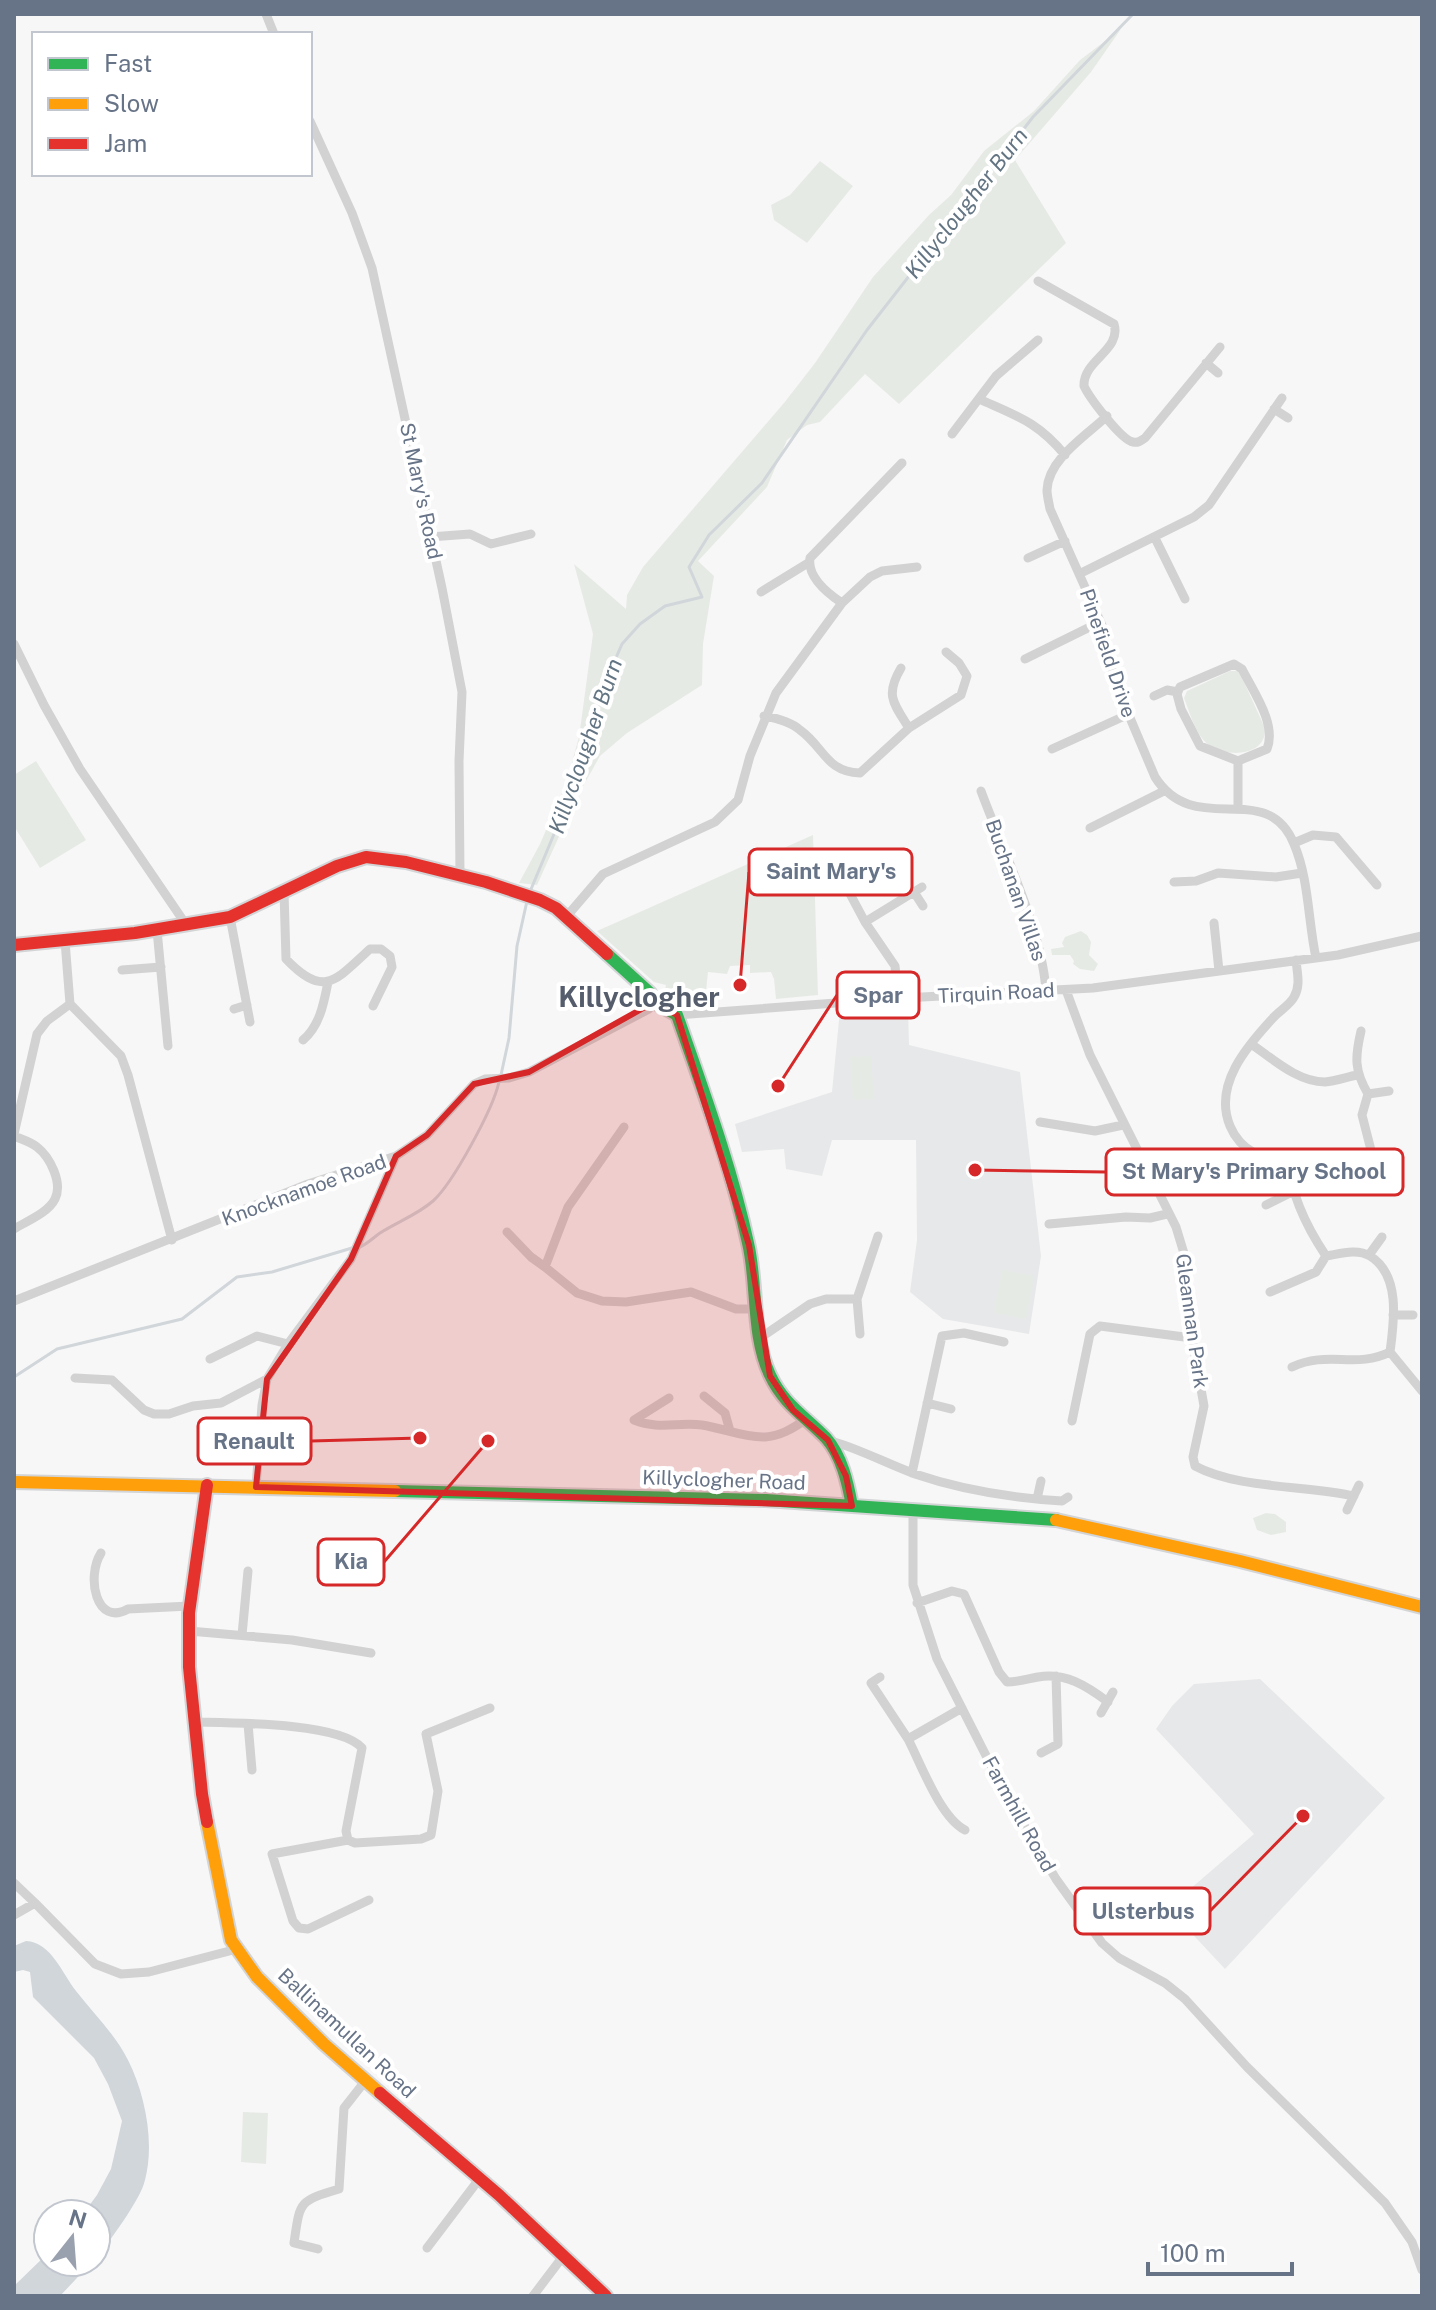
<svg xmlns="http://www.w3.org/2000/svg" width="1436" height="2310" viewBox="0 0 1436 2310" font-family="'Public Sans',sans-serif">
<style>
.built{fill:#e7e8e9}
.green{fill:#e6eae5}
.water{fill:#d1d6da}
.lines{fill:none;stroke-linecap:round;stroke-linejoin:round}
.stream{stroke:#d1d6da;stroke-width:3}
.fast-casing{stroke:#d3d4d6;stroke-width:16}
.slow-casing{stroke:#d3d4d6;stroke-width:16}
.jam-casing{stroke:#d3d4d6;stroke-width:16}
.street{stroke:#d2d2d3;stroke-width:9}
.fast{stroke:#30b455;stroke-width:12}
.slow{stroke:#ff9f0a;stroke-width:12}
.jam{stroke:#e5322d;stroke-width:12}
.marked{fill:#d62828;fill-opacity:0.2;stroke:#d62828;stroke-width:6;stroke-linejoin:round}
.labels{text-anchor:middle;stroke-width:8;stroke-linejoin:round;paint-order:stroke}
.street-label{font-size:20px;fill:#677387;stroke:#fff}
.water-label{font-size:22px;font-style:italic;fill:#637483;stroke:#fff}
.district-label{font-size:28px;font-weight:bold;fill:#555d6c;stroke:#fff}
.leader{fill:none;stroke:#d62828;stroke-width:3}
.callout-dot{fill:#d62828;stroke:#fff;stroke-width:3}
.callout{fill:#fff;stroke:#d62828;stroke-width:3}
.callout-label{font-size:22px;text-anchor:middle;font-weight:bold;fill:#677387}
</style>
<rect width="100%" height="100%" fill="#f7f7f7"/>
<path class="built" d="M908,1007L909,1045L1020,1072L1041,1256L1029,1334L943,1319L910,1292L917,1240L916,1140H832L822,1176L786,1169L784,1149L742,1152L735,1124L832,1092L840,1010Z
M1260,1679L1385,1798L1225,1969L1168,1908L1254,1834L1156,1729L1172,1706L1194,1684Z"/>
<path class="green" d="M1121,29L1091,72L1015,160L1066,243L899,404L865,374L820,422L807,425L787,440L767,487L698,561L714,576L703,644L702,685L627,733L600,756L577,797L537,885L519,883L540,844L573,767L572,762L579,737L593,634L574,564L626,609L627,595L643,567L784,403L815,363L873,277L929,215L951,195L984,151L1034,111L1080,60Z
M820,161L853,186L807,243L774,220L771,205L790,195Z
M1230,671H1239L1265,728C1267,755 1231,758 1212,747C1196,738 1190,713 1184,698L1187,691Z
M36,761L86,840L40,868L14,826V775Z
M813,835L818,995L776,999L774,979L771,972L750,973V965L730,966L727,974L708,972L705,1001H676L664,995L666,985L654,982L597,931Z
M1081,931L1087,935L1091,942L1089,955L1098,964L1094,971L1080,969L1073,964L1074,961L1070,955H1052L1051,949L1064,947L1062,943L1065,937Z
M871,1056L874,1099L853,1100L850,1057Z
M1002,1270L1034,1276L1026,1319L994,1313Z
M1266,1513L1275,1514L1286,1522V1532L1271,1535L1257,1530L1253,1518Z
M243,2112L268,2113L266,2164L241,2162Z"/>
<path class="water" d="M26,1941C51,1942 62,1973 76,1991C93,2013 115,2034 128,2060C145,2094 155,2142 145,2180C141,2199 109,2242 96,2258V2214H83L97,2195L111,2169L122,2121L108,2084L94,2058L33,1997L30,1972L23,1970L14,1972V1946Z
M48,2253V2262H92L60,2296H14V2286Z"/>
<g class="lines">
<path class="stream" d="M529,894L582,767L605,683L622,644L640,624L665,606L702,597L689,567L709,535L762,483L867,330L1033,117L1133,14
M501,1075L509,1038L517,946L527,901
M360,1247C367,1244 373,1238 380,1233C397,1222 417,1215 433,1201C453,1183 493,1109 499,1082
M14,1377L57,1349L182,1319L237,1277L272,1272L352,1248"/>
<defs>
<path id="fast" d="M607,954L650,993L654,1002L677,1015C703,1090 731,1165 748,1243C758,1285 751,1335 770,1375C784,1405 805,1416 826,1438C842,1456 848,1484 852,1506
M395,1491L766,1500L1056,1520"/>
<path id="slow" d="M14,1482L395,1491
M1056,1520L1240,1561L1422,1607
M207,1822L231,1940L257,1977L324,2044L380,2093"/>
<path id="jam" d="M14,945L135,933L230,917L337,866L366,857L406,862L486,882L540,900L556,908L607,954
M207,1485L189,1613V1667L202,1794L207,1822
M380,2093L499,2195L606,2296"/>
</defs>
<use href="#fast" class="fast-casing"/>
<use href="#slow" class="slow-casing"/>
<use href="#jam" class="jam-casing"/>
<path class="street" d="M266,14L274,34
M310,121L352,213L372,268L442,588L462,692L459,761L460,876
M1038,281L1114,324C1122,350 1083,360 1084,386C1089,397 1121,440 1133,442C1139,443 1140,441 1145,438L1220,347
M1206,363L1218,373
M979,399C1017,416 1038,422 1065,455
M1274,409L1288,418
M1107,416C1087,435 1048,459 1047,490C1047,496 1049,503 1050,509L1105,632L1114,680L1155,777C1195,840 1267,777 1294,844C1309,879 1308,921 1316,958
M952,434L996,376L1038,340
M430,537L470,534L491,544L531,534
M1155,538L1185,599
M1028,558L1065,541
M1079,574L1194,517L1209,505L1282,398
M761,592L808,563
M842,603C827,593 807,577 810,558L902,463
M14,644L44,705L80,769L187,926
M1025,659L1100,622
M901,668C885,695 893,703 909,728
M1154,696L1167,690L1178,692
M764,716C776,718 791,722 800,730C824,747 826,772 860,773L909,728L961,695L967,676L959,663L946,652
M1052,749L1129,714
M981,791C1003,851 1041,927 1046,990
M1238,808V761L1267,749C1277,724 1253,691 1242,669L1234,664L1180,687L1177,694L1181,709L1200,746L1238,761
M1090,828L1164,791
M1294,843L1313,835L1336,837L1377,885
M1174,882L1196,881L1218,873L1276,877L1302,873
M284,892L286,959C324,999 336,980 370,949H381L390,956L392,967L373,1006
M849,892L865,922L895,966L898,998
M914,892L923,906
M567,916L603,874L715,822L738,800L750,756L776,693L842,603L870,577L882,571L917,567
M230,917L250,1022
M865,922L922,887
M1214,923L1219,971
M157,930L168,1046
M122,970L161,967
M1066,990L1090,1055L1176,1227L1186,1260L1192,1338L1204,1406L1193,1457L1195,1466C1238,1489 1305,1485 1354,1496
M70,1004L121,1056L128,1075L172,1240
M234,1009L247,1005
M677,1015L903,998L1093,988L1338,955L1422,936
M1361,1031C1355,1057 1354,1070 1368,1094L1362,1115L1371,1150
M303,1040C320,1026 324,1002 328,982
M1251,1044C1272,1058 1297,1082 1325,1082C1335,1081 1347,1077 1357,1075
M1368,1094L1389,1091
M1040,1122L1095,1131L1123,1125
M624,1127L568,1207L545,1267L577,1293L602,1301L626,1302L691,1292L736,1309H757
M14,1134L37,1034L47,1021L70,1004L65,941
M14,1136C21,1139 31,1142 37,1147C50,1157 63,1183 55,1199C48,1213 27,1221 14,1229
M1266,1205L1294,1191
M1049,1224L1126,1217L1150,1218L1167,1214
M507,1232L531,1257L545,1267
M1369,1255L1382,1237
M1326,1256C1339,1254 1357,1248 1370,1256C1401,1275 1394,1322 1390,1352L1422,1391
M1270,1292L1316,1272L1326,1256C1308,1229 1291,1196 1289,1163C1263,1159 1241,1152 1230,1126C1213,1085 1247,1046 1273,1018C1279,1011 1290,1005 1294,997C1301,985 1297,973 1296,960
M14,1301L308,1184L396,1156L427,1135L474,1084L485,1079L509,1078L529,1072L649,1009L654,1002
M1393,1315H1413
M860,1334L857,1299L878,1236
M760,1338L810,1304L826,1299H857
M210,1359L257,1336L288,1344
M1292,1367C1328,1350 1356,1369 1390,1352
M75,1378L112,1380L144,1410L154,1414H169L193,1406L221,1403L267,1379
M704,1396L725,1413L730,1431
M669,1398L634,1420C659,1430 677,1422 702,1425C722,1428 745,1438 765,1437C780,1436 792,1429 805,1420
M927,1403L951,1409
M1072,1421L1090,1334L1100,1326L1192,1338
M828,1440C858,1448 885,1463 915,1474C962,1490 1013,1498 1062,1501L1068,1497
M912,1473L942,1336L964,1333L1004,1342
M256,1487L262,1405L267,1379L288,1344L351,1259L396,1156
M1037,1499L1041,1481
M913,1510V1585L937,1659L1006,1795L1056,1879L1102,1943L1119,1958L1165,1983L1185,1999L1247,2067L1385,2203L1412,2242L1422,2270
M1347,1510L1359,1485
M101,1553C86,1577 96,1627 128,1609L190,1606
M917,1603L952,1591L964,1594L999,1672L1007,1682C1018,1682 1027,1679 1038,1677C1065,1672 1087,1686 1108,1702
M189,1631L292,1640L371,1653
M242,1635L248,1571
M880,1677L871,1683L908,1739
M962,1708L908,1739C921,1764 940,1817 965,1830
M1101,1713L1113,1692
M193,1722C229,1723 340,1722 362,1748L346,1831L348,1840L355,1843L421,1839L431,1835L438,1791L426,1734L490,1708
M248,1724L252,1770
M1041,1753L1058,1744L1056,1676
M348,1840L272,1854L293,1921L299,1928L308,1929L369,1900
M14,1883L35,1903L14,1915
M35,1903L95,1964L121,1974L149,1972L237,1949
M427,2248L480,2178
M318,2249L294,2243C300,2202 298,2201 339,2189L344,2108L366,2080
M533,2296L564,2255"/>
<use href="#fast" class="fast"/>
<use href="#slow" class="slow"/>
<use href="#jam" class="jam"/>
</g>
<path class="marked" d="M654,1002L677,1015L749,1245L770,1376L793,1410L828,1440L846,1476L852,1506L256,1487L267,1379L351,1259L396,1156L427,1135L474,1084L529,1072Z"/>
<g class="labels">
<g class="street-label">
<text transform="translate(421 491) rotate(78)" y="7">St Mary's Road</text>
<text transform="translate(1108 653) rotate(71)" y="7">Pinefield Drive</text>
<text transform="translate(1016 890) rotate(71)" y="7">Buchanan Villas</text>
<text transform="translate(996 993) rotate(-3)" y="7">Tirquin Road</text>
<text transform="translate(304 1190) rotate(-20)" y="7">Knocknamoe Road</text>
<text transform="translate(1192 1321) rotate(82)" y="7">Gleannan Park</text>
<text transform="translate(724 1480) rotate(2)" y="7">Killyclogher Road</text>
<text transform="translate(1019 1814) rotate(61)" y="7">Farmhill Road</text>
<text transform="translate(347 2033) rotate(43)" y="7">Ballinamullan Road</text>
</g>
<g class="water-label">
<text transform="translate(966 203) rotate(-52)" y="8">Killyclougher Burn</text>
<text transform="translate(585 746) rotate(-71)" y="8">Killyclougher Burn</text>
</g>
<g class="district-label">
<text x="639" y="1007">Killyclogher</text>
</g>
</g>
<path class="leader" d="M740 985L749 872M778 1086L837 995M975 1170L1106 1172M420 1438L311 1441M488 1441L384 1562M1303 1816L1210 1911"/>
<g class="callout-dot">
<circle cx="740" cy="985" r="8"/>
<circle cx="778" cy="1086" r="8"/>
<circle cx="975" cy="1170" r="8"/>
<circle cx="420" cy="1438" r="8"/>
<circle cx="488" cy="1441" r="8"/>
<circle cx="1303" cy="1816" r="8"/>
</g>
<g class="callout">
<rect x="749" y="849" width="163" height="46" rx="8"/>
<rect x="837" y="972" width="82" height="46" rx="8"/>
<rect x="1106" y="1149" width="297" height="46" rx="8"/>
<rect x="198" y="1418" width="113" height="46" rx="8"/>
<rect x="318" y="1539" width="66" height="46" rx="8"/>
<rect x="1075" y="1888" width="135" height="46" rx="8"/>
</g>
<g class="callout-label">
<text x="831" y="879">Saint Mary's</text>
<text x="878" y="1003">Spar</text>
<text x="1254" y="1179">St Mary's Primary School</text>
<text x="254" y="1449">Renault</text>
<text x="351" y="1569">Kia</text>
<text x="1143" y="1919">Ulsterbus</text>
</g>
<rect width="1436" height="2310" fill="none" stroke="#677387" stroke-width="32"/>
<rect x="32" y="32" width="280" height="144" fill="#ffffff" stroke="#c2c7cf" stroke-width="2"/>
<rect x="48" y="58" width="40" height="12" fill="#30b455" stroke="#c2c7cf" stroke-width="2"/>
<text x="104" y="72" font-size="24" fill="#677387">Fast</text>
<rect x="48" y="98" width="40" height="12" fill="#ff9f0a" stroke="#c2c7cf" stroke-width="2"/>
<text x="104" y="112" font-size="24" fill="#677387">Slow</text>
<rect x="48" y="138" width="40" height="12" fill="#e5322d" stroke="#c2c7cf" stroke-width="2"/>
<text x="104" y="152" font-size="24" fill="#677387">Jam</text>
<g transform="translate(72 2238) rotate(17)"><circle r="38" fill="#ffffff" stroke="#c2c7cf" stroke-width="2"/>
<path d="M0-6L14 30L0 20L-14 30Z" fill="#99a1ae"/>
<text y="-12" font-size="22" font-weight="bold" text-anchor="middle" fill="#677387">N</text>
</g>
<path d="M1148 2262v12h144v-12" fill="none" stroke="#677387" stroke-width="4"/>
<text x="1160" y="2262" font-size="24" fill="#677387" stroke="#ffffff" stroke-width="6" paint-order="stroke">100 m</text>
</svg>
